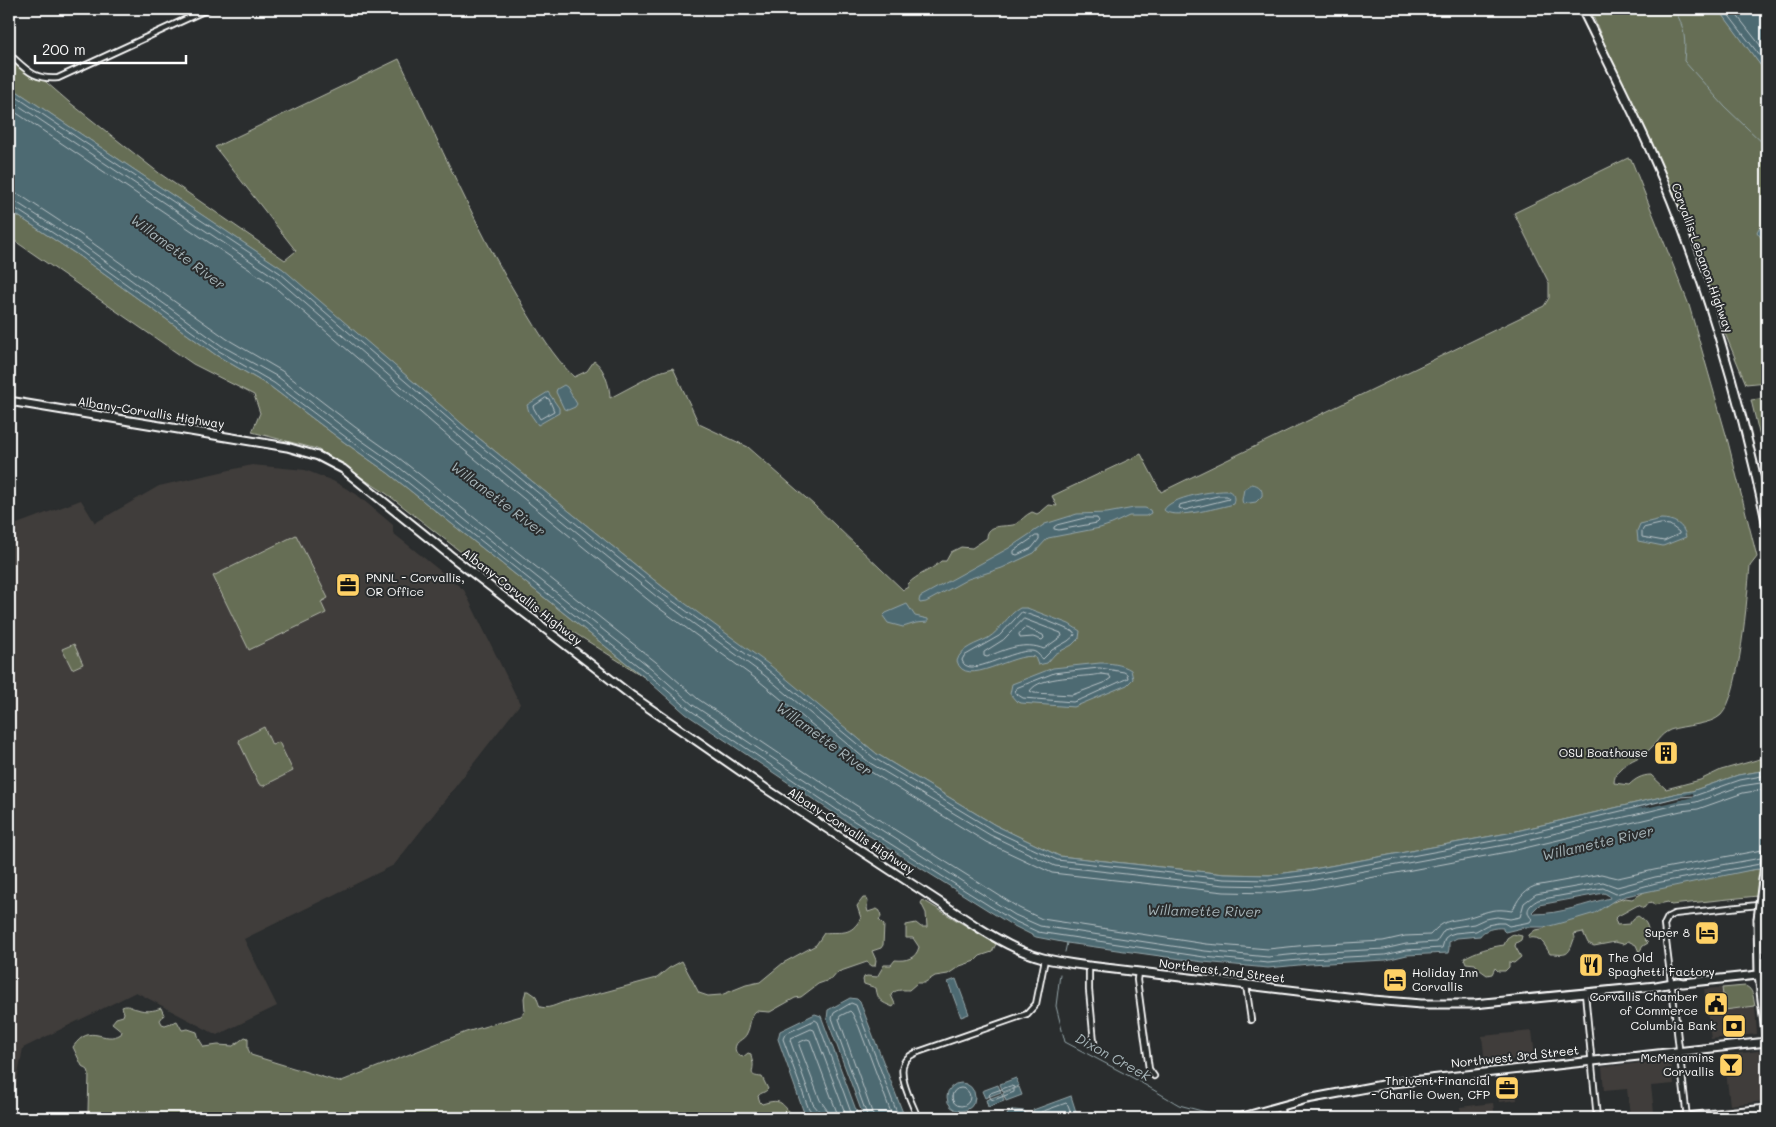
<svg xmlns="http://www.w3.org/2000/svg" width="1776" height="1127" viewBox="0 0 1776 1127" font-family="Mali,sans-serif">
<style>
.built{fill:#403d3b}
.green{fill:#666e54;stroke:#b2b6aa}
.water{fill:#4e6a72;stroke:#95a6aa;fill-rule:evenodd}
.pier{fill:#2a2d2e}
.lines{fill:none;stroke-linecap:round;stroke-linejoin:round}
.shore{stroke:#b8c3c7;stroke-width:1}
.stream{stroke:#95a6aa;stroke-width:1}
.minor-casing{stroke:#fff;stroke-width:8}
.tertiary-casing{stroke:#fff;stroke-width:9}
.trunk-casing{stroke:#fff;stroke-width:11}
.minor{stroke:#2a2d2e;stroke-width:4.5}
.tertiary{stroke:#2a2d2e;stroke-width:5}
.trunk{stroke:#2a2d2e;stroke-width:7}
.trunk-bridge-casing{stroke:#fff;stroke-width:11;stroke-linecap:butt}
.trunk-bridge{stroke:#2a2d2e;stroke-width:7}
.labels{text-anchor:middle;stroke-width:4;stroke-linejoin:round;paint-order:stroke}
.street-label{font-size:12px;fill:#fff;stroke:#2a2d2e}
.poi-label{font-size:12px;fill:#fff;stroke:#2a2d2e;text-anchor:end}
.water-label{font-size:14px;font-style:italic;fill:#a6b4b8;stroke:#2a2d2e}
</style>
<rect width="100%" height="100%" fill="#2a2d2e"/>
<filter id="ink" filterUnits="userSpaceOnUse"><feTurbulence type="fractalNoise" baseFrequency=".02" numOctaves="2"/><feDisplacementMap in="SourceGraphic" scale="10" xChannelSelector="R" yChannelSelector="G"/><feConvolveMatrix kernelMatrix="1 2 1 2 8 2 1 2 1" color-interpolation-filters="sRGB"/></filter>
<g filter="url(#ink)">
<path class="built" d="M252,465L305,470L333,481L356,494L393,525V533L464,590L520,704L394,865L244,939L277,1006L217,1035L136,992L23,1048L10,1118H9V527L81,500L95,523L159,486Z
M1716,988H1722L1725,1010L1755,1006L1757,1034L1711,1039L1704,989Z
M1532,1031L1535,1057L1485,1063L1482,1036Z
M1759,1051L1765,1101L1730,1105L1724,1055Z
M1671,1060L1674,1084L1651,1086L1654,1112L1630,1115L1627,1089L1604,1091L1602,1067Z
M1515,1077L1517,1100L1499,1102L1497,1079Z
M1493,1103L1495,1118H1461L1460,1107Z"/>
<path class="green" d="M1590,9H1719L1767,74V382L1746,384Z
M9,50L69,102L159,173L285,260L296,251L215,147L399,59C439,141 475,228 523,306C538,331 553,356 574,377L587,371L594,361C604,367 610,386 610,398L659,372L673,368L699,424L748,447L814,505L903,590L908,587V584C917,574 931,571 941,561H946L951,552L961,547L972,548L987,538C987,522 1007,528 1016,524C1022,520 1025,515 1032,512L1037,514L1042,511L1049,505L1057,506L1052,496L1141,454L1161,492L1544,306L1549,298V283L1514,213L1628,158L1631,159L1689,305L1727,438L1757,557L1750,566C1747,596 1740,696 1721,715C1711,725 1684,725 1670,730C1659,735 1657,743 1648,751C1637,761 1615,763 1614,783L1629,785C1635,779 1642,775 1651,775L1666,789L1700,780L1721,770L1767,757V770L1738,775L1692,791L1678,793L1508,833L1308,870L1269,875L1225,874L1059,856L995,825L877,754L782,676L664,588L475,435L281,268L9,86Z
M9,210L76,254L216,355L271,387L344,442L388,473L644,677L521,599L387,494L317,449L252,432L260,413L254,395L193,364L9,237Z
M1767,398V466L1751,400Z
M296,535L328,598L321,602L326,613L249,650L213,576Z
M74,644L83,664L72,669L62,649Z
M264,727L272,745L279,742L293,771L263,786L259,784L239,742L240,739Z
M1767,868V895L1671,905L1668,902L1654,905L1652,902L1648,903L1644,908L1638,905L1618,916L1615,919L1617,925L1629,924L1634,918L1638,916C1646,921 1649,926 1648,935L1644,939L1648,943L1643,946L1639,952L1636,945L1628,941L1623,944L1615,942L1594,946L1588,943L1583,932L1574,934C1576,942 1575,935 1573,942C1568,958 1564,954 1550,954C1544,944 1541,936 1529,938V935L1535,930L1542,929L1608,900L1613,902L1625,898L1632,899L1648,890L1743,871Z
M863,898H866L868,901L867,908L868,912L877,909L880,911L881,917L879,920L884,925L883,945L881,948L872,951L876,960L875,966H872L867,962L838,972L832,979L818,984L801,997L795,998L770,1012L756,1011C749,1017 751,1026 747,1033C745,1039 738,1040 736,1045C734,1050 736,1053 740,1056L743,1057L748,1053L751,1054C751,1057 752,1060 753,1063C754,1072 747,1076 762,1077L768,1089C765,1093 761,1092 758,1096L760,1102L762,1104C784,1097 780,1105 794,1115L792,1118H90L88,1111L89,1073L88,1070L82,1066L73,1047C91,1021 103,1045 121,1034L122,1031L112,1023L116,1018L123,1016L124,1013L122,1007C129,1004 130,1008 137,1009C145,1012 154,1011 161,1008L164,1015L160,1020L162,1024L165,1025L177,1021L182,1030L188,1029L197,1032L199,1039L204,1047L218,1045L233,1046L245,1037L248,1038V1049L251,1055L339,1082L466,1032L521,1016L525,1011L524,998L526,991H529L536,996L540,1007C552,1010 560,1001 571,1001L657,978L669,968L682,961L699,993L708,996L721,995L746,985L760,982L783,963L816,945L824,933C842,931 850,937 861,918L857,906Z
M923,900L996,944L992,952L980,956L975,961L960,966L948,974L935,976L924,983H917L909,990C902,990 895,989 891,995L895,1004L893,1007C881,1002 878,1001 876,988L864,984L863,980L864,977L867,976L877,977L884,965H891L895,960C906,961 916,959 919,947L913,938H906V925L916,923L921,927H927L926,913L921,903Z
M1513,934L1522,936L1521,940L1516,943L1515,946L1521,957L1514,963L1509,962V967L1505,971H1498L1495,968L1492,974L1487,975L1480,970L1475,964L1466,963L1464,958C1476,951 1490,947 1504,945L1507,938Z
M1745,986C1754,989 1753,998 1755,1006L1725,1010L1722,988Z"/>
<path class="water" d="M1720,9H1767V74L1723,15Z
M9,86L283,269L475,435L664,588L771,666L877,754L995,825L1059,856L1225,874L1269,875L1308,870L1508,833L1678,793L1692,791L1738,775L1767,770V868L1751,870L1626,896L1615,900L1595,913L1568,921L1546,927H1526L1505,932L1503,930V928C1495,927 1483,930 1480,936L1457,938L1449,942V949L1448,953L1407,955L1386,960L1309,964L1268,968L1203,962L1067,943L1036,937L1010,924L844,820L686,714L644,677L388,473L344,442L271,387L216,355L76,254L9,210ZM1604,893L1608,895L1610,898C1584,904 1561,914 1534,914L1532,912L1539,905Z
M1767,226V246L1757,232L1759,228Z
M564,385L567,387L577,404L575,407L568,410L564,409L556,392L557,389Z
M548,392L559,408V413L538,425L529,412L527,405Z
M1252,484C1259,485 1263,489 1262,496L1256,502L1243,504L1242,500L1244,489Z
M1229,491C1234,494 1235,498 1233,504L1230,505C1217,508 1172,520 1164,510C1170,497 1215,490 1229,491Z
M1134,508H1145L1150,510L1151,513L1146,516H1129L1112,524L1100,528L1048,538L1034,553L1002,568L968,579L926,602L920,603L919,601L920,597L1009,548L1045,524L1077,514L1107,513Z
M1661,519C1673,519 1684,524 1686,537L1663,546L1638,541L1637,531L1640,524Z
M907,604L915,616L928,619V622L916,623L903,627L888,623L883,616L886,613Z
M1020,608H1027L1069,624L1080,631L1079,638L1072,645L1055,654L1047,663L1038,665L1035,657C1014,651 965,690 957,661C961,647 977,644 988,638C1001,630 1007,615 1020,608Z
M1100,663C1110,663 1122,664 1131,670L1133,679L1127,685L1074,707L1021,703L1016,701L1010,694L1012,684L1053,668Z
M956,979L969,1014L961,1017L948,982Z
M850,998L857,999L860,1002L905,1118H864L827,1019L828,1010Z
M815,1014L821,1016L859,1118H811L803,1110L778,1039L780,1031Z
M1016,1078L1019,1086L1003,1092L1000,1084Z
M947 1097a14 14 0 1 1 28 0a14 14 0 1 1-28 0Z
M998,1085L1001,1092L985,1098L982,1091Z
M1019,1087L1022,1095L1006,1101L1003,1093Z
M1002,1094L1004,1101L988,1107L986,1100Z
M1071,1096L1078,1118H1036L1033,1110Z
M1014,1110L1024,1111L1031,1118H1005L1009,1112Z"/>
<path class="pier" d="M1693,793V797L1646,808V807L1635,809Z"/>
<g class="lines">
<path class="shore" d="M1726,9L1727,13L1767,65
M1732,9L1767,54
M9,92L280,273L472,439L660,592L768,670L874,758L993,830L1057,860L1224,879L1270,880L1309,875L1509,838L1679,797L1694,796L1740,780L1767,775
M9,99L276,278L468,444L657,597L764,675L870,763L990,835L1055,866L1224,885L1270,886L1310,881L1510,844L1680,804L1696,802L1741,786L1767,782
M9,108L271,284L464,450L652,603L759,681L866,769L986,842L1052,873L1224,892L1271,893L1311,889L1512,851L1681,811L1698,809L1743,793L1767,789
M9,192L20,195L87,239L227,339L282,371L355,427L399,458L656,662L698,699L854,804L1019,908L1042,919L1206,944L1268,949L1308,945L1383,941L1405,936L1430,935C1447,916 1452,923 1473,916C1489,911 1495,908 1512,911C1518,900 1522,891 1535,886L1601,874L1618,878L1654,870L1762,850
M9,200L16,202L83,245L222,346L278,377L351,433L395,464L651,668L693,705L850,810L1015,915L1040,926L1205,951L1268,957L1309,953L1384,949L1406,944L1436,942L1444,930L1454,927L1474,924L1485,919L1497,917L1510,919L1520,917L1524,903L1536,894L1603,882L1617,887L1655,877L1761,858
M9,206L13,207L79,250L219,351L274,383L347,438L391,469L647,673L690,710L846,816L1012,920L1038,932L1204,957L1268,963L1309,959L1385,955L1406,950L1442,948L1445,938L1449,935L1455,933L1476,931L1487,925L1498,923H1504L1509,926L1530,922L1532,919C1524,911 1529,905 1538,900L1603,888L1616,894L1656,883L1760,864
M546,398L549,399L554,411L540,419L533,407Z
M1218,496H1227L1229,499L1185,510L1179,508L1180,505Z
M1085,518H1097L1099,521L1097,523L1059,530L1054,529V527L1057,525Z
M1661,524L1670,525L1679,532V534L1664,541L1642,537V531L1644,528Z
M1036,536H1039V539L1032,548L1017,555L1014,554V551Z
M1022,612L1050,622L1074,632L1075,635L1068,641L1052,650L1043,659C1039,656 1037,651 1031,651C1014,650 977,672 967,666C964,665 963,663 962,660L964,656L999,636Z
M1024,619L1061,633L1062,636L1044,649C1025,641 1005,649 987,657L984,656V652L1003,640Z
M1026,628L1043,635L1044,638L1042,640L1033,637L1020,638L1019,634Z
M1100,668L1124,672L1127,674L1128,678L1082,699L1073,702L1023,698L1015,693L1016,688L1054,673Z
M1101,674L1109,675L1111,678L1104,683L1072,695L1034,693L1030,691C1040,675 1083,678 1101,674Z
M1011,1086L1014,1087V1092L994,1100L991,1099L989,1095L991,1093Z
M952 1097a9 9 0 1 1 18 0a9 9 0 1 1-18 0Z
M814,1118L813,1114L808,1107L783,1039L785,1034L815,1020L818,1022L853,1118
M820,1118L819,1111L813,1104L790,1040L791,1038L811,1029L814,1030L847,1118
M828,1118L827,1110L820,1100L799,1045L800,1042L807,1039L810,1040L839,1118
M868,1118L832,1018L834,1013L851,1003L856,1005L899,1118
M874,1118L839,1019L840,1016L850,1011L852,1013L859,1027L893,1118
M1040,1118L1041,1112L1066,1103L1068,1105L1073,1118"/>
<path class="stream" d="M1674,9C1685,27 1686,40 1684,61L1725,107L1767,147
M1065,952L1067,943
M1060,974L1056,1006L1065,1042L1135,1079L1179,1105L1217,1115"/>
<defs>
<path id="minor" d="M9,54C26,69 33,80 58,78L208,9
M1089,966V990L1094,1042
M1138,972L1137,980L1149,1069L1154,1076
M1671,982L1664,925L1668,917L1674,914L1767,904
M1246,985L1251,1020
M1672,987L1687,1118
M1585,993L1597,1118
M918,1118C913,1105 896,1074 905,1061C908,1056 913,1054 918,1052L1027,1014L1036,1004L1045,959"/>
<path id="tertiary" d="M1280,1106L1282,1118"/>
<path id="trunk" d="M1582,9C1604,54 1627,99 1648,145C1701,263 1741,399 1767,526
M9,401L287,447L318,456L343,469L456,560L632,696L765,788L976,926C997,939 1019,952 1043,958C1058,962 1074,964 1089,966L1373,1000L1421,1004H1474L1656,986L1678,982L1683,983L1767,974
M1758,919L1759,975L1767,1040
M1239,1118L1307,1099L1393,1083L1767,1042
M1675,1118L1767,1109"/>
</defs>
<use href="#minor" class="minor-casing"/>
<use href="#tertiary" class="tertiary-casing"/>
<use href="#trunk" class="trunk-casing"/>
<use href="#minor" class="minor"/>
<use href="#tertiary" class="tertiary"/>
<use href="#trunk" class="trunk"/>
<defs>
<path id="trunk-bridge" d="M1758,919L1767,849"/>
</defs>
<use href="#trunk-bridge" class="trunk-bridge-casing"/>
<use href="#trunk-bridge" class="trunk-bridge"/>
</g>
</g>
<defs>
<symbol id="office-square" viewBox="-11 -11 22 22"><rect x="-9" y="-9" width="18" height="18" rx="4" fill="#ffd166" stroke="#2a2d2e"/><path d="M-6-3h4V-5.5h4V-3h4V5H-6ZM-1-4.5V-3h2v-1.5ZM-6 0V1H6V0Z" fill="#111"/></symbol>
<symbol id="building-square" viewBox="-11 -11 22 22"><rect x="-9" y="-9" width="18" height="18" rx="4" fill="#ffd166" stroke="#2a2d2e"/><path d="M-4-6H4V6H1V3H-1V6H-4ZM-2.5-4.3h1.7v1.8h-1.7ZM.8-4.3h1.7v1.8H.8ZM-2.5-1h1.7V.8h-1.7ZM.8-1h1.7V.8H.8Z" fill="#111"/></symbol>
<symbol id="hotel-square" viewBox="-11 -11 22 22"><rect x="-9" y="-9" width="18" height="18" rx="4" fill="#ffd166" stroke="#2a2d2e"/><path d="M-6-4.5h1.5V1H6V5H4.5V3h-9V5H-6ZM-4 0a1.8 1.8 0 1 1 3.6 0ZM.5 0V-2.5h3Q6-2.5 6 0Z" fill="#111"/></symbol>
<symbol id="restaurant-square" viewBox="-11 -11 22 22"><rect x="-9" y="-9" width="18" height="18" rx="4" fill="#ffd166" stroke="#2a2d2e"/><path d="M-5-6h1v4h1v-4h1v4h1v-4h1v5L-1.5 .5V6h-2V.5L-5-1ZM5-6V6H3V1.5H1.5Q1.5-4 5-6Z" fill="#111"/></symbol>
<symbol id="civic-square" viewBox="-11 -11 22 22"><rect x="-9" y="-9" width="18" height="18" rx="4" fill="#ffd166" stroke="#2a2d2e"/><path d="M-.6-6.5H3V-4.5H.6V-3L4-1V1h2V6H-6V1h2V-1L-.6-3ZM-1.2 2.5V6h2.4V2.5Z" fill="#111"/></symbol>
<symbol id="bank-square" viewBox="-11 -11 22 22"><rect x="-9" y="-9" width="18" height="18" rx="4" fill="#ffd166" stroke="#2a2d2e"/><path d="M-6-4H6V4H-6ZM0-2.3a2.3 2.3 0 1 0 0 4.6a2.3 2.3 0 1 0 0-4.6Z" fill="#111"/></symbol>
<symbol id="bar-square" viewBox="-11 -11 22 22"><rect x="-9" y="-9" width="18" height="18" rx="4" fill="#ffd166" stroke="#2a2d2e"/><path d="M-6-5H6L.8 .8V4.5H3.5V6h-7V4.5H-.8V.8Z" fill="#111"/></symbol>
</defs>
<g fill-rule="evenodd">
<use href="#office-square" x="334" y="571" width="28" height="28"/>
<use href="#building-square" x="1652" y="739" width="28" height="28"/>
<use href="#hotel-square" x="1693" y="919" width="28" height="28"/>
<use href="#restaurant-square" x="1577" y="951" width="28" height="28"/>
<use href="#hotel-square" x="1381" y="966" width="28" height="28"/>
<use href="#civic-square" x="1702" y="990" width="28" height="28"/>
<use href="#bank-square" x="1720" y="1012" width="28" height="28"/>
<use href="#bar-square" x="1717" y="1051" width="28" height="28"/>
<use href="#office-square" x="1493" y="1074" width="28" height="28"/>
</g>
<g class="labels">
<g class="street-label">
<text transform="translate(1702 258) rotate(70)" y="4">Corvallis-Lebanon Highway</text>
<text transform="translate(151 413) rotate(9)" y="4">Albany-Corvallis Highway</text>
<text transform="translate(522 597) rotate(38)" y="4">Albany-Corvallis Highway</text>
<text transform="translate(851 831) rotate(33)" y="4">Albany-Corvallis Highway</text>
<text transform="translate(1222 971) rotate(7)" y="4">Northeast 2nd Street</text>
<text transform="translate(1515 1057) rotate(-6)" y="4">Northwest 3rd Street</text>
</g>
<g class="poi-label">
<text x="366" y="582" text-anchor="start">PNNL - Corvallis,<tspan x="366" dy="14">OR Office</tspan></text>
<text x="1648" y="757">OSU Boathouse</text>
<text x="1690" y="937">Super 8</text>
<text x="1608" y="962" text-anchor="start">The Old<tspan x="1608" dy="14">Spaghetti Factory</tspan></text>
<text x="1412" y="977" text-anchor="start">Holiday Inn<tspan x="1412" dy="14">Corvallis</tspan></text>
<text x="1698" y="1001">Corvallis Chamber<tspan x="1698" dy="14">of Commerce</tspan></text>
<text x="1716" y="1030">Columbia Bank</text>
<text x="1714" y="1062">McMenamins<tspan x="1714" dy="14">Corvallis</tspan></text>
<text x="1490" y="1085">Thrivent Financial<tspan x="1490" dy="14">- Charlie Owen, CFP</tspan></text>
</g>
<g class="water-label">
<text transform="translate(178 252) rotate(37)" y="5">Willamette River</text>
<text transform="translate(498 499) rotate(37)" y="5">Willamette River</text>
<text transform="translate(824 739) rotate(36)" y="5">Willamette River</text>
<text transform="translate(1598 843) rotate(-13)" y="5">Willamette River</text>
<text transform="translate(1204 911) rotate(1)" y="5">Willamette River</text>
<text transform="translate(1113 1057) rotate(29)" y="5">Dixon Creek</text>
</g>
</g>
<rect width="1776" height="1127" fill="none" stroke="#2a2d2e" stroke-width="30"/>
<rect x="15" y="15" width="1746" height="1097" fill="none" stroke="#fff" stroke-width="2" filter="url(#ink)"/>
<path d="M35 55v8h151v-8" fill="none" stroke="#ffffff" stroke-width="2.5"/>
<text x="42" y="55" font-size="15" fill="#ffffff" stroke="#2a2d2e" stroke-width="4" paint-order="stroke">200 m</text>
</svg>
